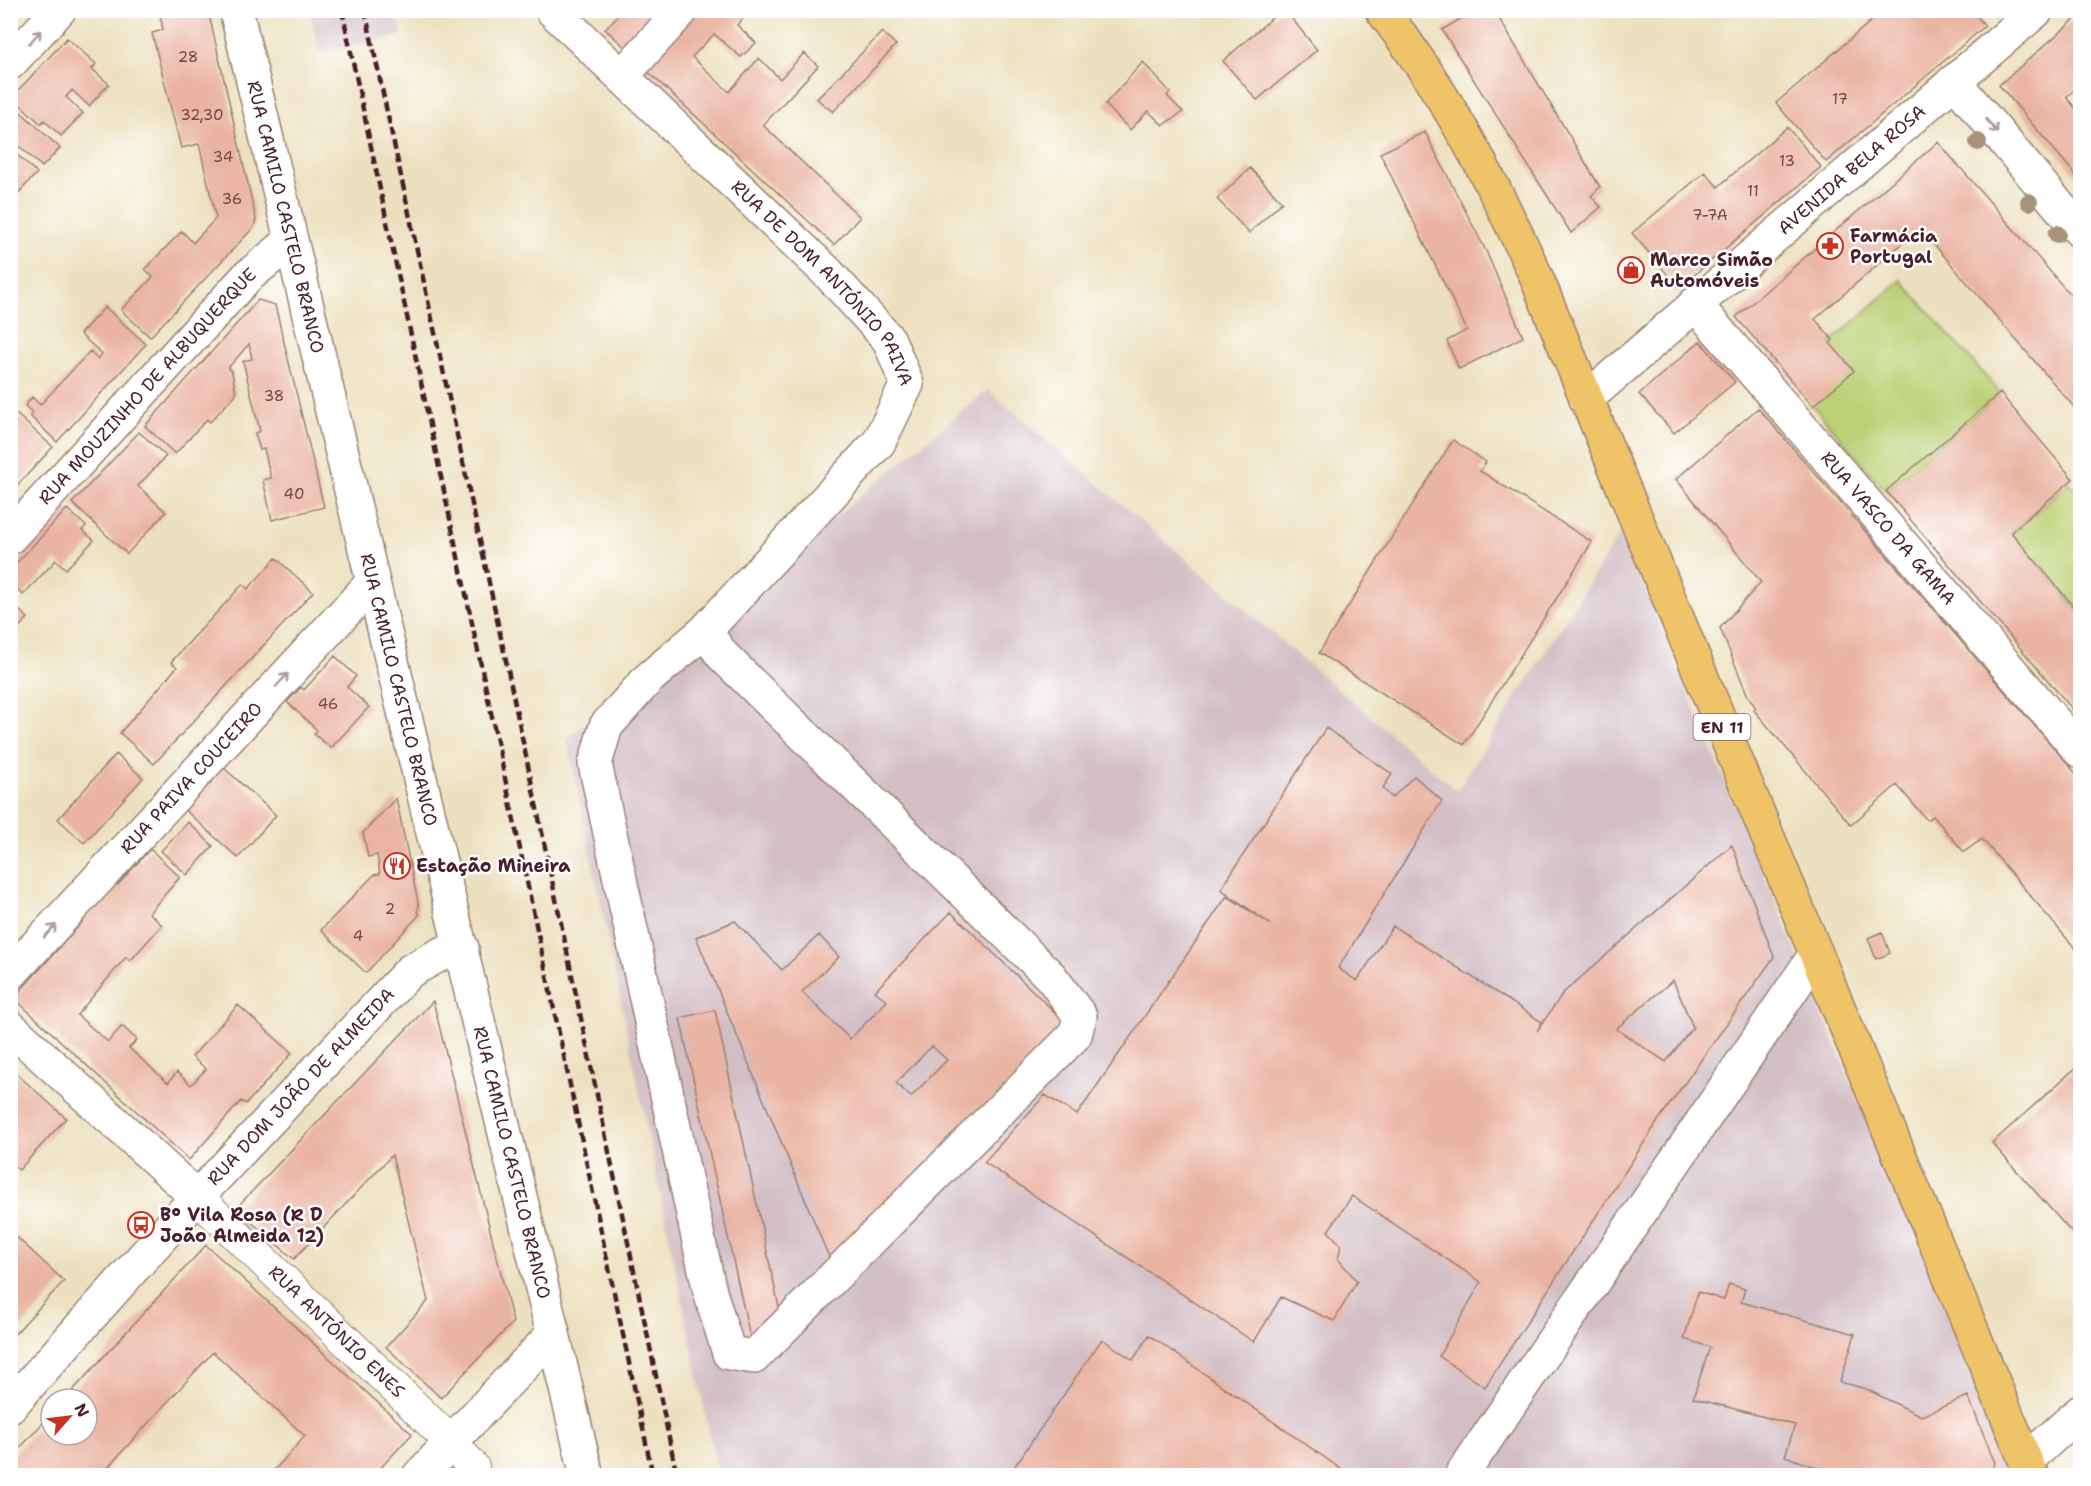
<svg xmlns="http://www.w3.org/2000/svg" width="2091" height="1486" viewBox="0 0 2091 1486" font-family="'Shantell Sans',sans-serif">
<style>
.industrial{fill:#d2bec4}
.green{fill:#bcd074;stroke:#837850;stroke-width:1.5}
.building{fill:#eab4a2;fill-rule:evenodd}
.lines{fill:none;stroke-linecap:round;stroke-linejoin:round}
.pedestrian-casing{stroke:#9b8074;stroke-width:34}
.minor-casing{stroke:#9b8074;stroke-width:36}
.primary-casing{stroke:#9b8074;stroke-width:36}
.pedestrian{stroke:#fff;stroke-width:32}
.minor{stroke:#fff;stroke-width:33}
.primary{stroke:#efc469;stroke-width:33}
.rail{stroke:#4a1f2b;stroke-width:4.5;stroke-dasharray:9 4.5;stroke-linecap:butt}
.tree{fill:#a69379}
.oneway{stroke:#ae9aa0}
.labels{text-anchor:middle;stroke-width:5;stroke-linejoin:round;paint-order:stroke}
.number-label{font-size:15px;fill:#724449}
.shield{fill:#fff;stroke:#80626b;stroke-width:1.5}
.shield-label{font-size:16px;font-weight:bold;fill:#4a1f2b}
.street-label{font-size:18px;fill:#4a1f2b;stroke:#fff}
.poi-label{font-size:18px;font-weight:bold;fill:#4a1f2b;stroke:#fff;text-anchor:start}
</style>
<rect width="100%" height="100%" fill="#fff"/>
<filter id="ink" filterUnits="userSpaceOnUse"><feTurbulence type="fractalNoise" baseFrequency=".0167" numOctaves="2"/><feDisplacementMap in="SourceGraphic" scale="12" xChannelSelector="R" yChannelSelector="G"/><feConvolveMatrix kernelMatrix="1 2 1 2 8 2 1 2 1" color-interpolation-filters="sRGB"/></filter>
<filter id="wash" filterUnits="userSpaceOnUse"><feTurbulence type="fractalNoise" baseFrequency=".008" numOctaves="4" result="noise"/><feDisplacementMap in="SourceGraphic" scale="24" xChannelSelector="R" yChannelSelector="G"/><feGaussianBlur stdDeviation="1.35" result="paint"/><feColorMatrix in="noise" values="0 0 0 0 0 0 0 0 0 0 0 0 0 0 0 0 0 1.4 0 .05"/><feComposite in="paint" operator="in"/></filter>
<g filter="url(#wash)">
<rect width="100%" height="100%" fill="#ece0be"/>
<path class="industrial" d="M310,11H397L402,35L319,53Z
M988,390L1457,791L1621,532L2015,1475H718L567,739Z"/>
<path class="green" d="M1901,280L2000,393L1886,491L1813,406L1830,343Z
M2069,483L2080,496V613L2011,533Z"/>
<g id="blocks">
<path class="building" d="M10,10H22L10,23Z
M159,10H208L256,219L254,227L150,337L121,310L153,277L145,269L182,231L193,243L216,218L199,144L181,148L152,33L163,30Z
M615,10H657L659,13L627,49L605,29L619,14Z
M700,10H751L737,25L756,43L741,57L714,34L692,57L729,92L759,58L780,79L804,53L818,66L763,125L860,217L834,245L645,69Z
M1281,10H1285L1317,50L1257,100L1223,61Z
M1475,10H1494L1600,187L1591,196L1601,207L1571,233L1442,30Z
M1884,10H1972L1985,26L1826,162L1776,103Z
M1990,10H2003L1996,17Z
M2080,15V85L2066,97L2080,114V180L1999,85Z
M882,32L896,45L833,112L817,99Z
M67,38L96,64L92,69L109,84L89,106L72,90L66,97L83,113L61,136L44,120L41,124L12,97Z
M1143,62L1170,92L1167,96L1183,112L1163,125L1148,111L1130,130L1105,104Z
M10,102L60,148L42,167L10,138Z
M1787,127L1821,167L1679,288L1632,233L1705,172L1718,187Z
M1425,132L1486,251L1523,337L1459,369L1447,341L1467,330L1380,153Z
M1938,142L2080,306V414L1920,228L1815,319L1833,340L1830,343L1854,371L1813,406L1736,317Z
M10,148L37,173L10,202Z
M1250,168L1282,202L1249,233L1217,199Z
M258,300L275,305L324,507L272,520L263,480L271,478L264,449L260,450L255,433L260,431L243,361L252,359L249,344L228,368L232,372L236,394L210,422L207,419L175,454L145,426Z
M105,307L146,344L57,442L30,416L33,413L25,406L32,397L40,405L90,351L97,359L102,354L80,334Z
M1700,341L1735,382L1674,433L1639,394Z
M2000,393L2073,479L2011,532L2080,614V718L1886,491Z
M1758,408L2080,778V954L1982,839L1964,852L1933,816L1927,820L1897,785L1851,825L1754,710L1756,708L1748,696L1720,628L1761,582L1676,479Z
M13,411L53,447L10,493V413Z
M139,432L166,456L138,486L166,512L127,554L72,503Z
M1453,440L1486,462L1480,471L1592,542L1464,745L1319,653Z
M67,509L86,526L82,530L94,540L66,569L56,560L23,595L10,582V570Z
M276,558L313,592L154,764L120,733L177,667L171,662L243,584L248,589Z
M10,602L28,618L10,636Z
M335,656L356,676L347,687L369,707L331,748L314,734L317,730L287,702L301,687L304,690Z
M1326,728L1392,774L1383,788L1392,798L1414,776L1442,801L1338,968L1357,981L1393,926L1542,1022L1537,1031L1563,993L1732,845L1774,957L1660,1118L1485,1387L1439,1356L1481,1282L1352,1196L1328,1231L1341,1245L1338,1259L1357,1281L1334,1321L1281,1297L1254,1342L984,1162L1045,1095L1077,1115L1227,896L1270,924L1221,889ZM1673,980L1693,1027L1666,1062L1616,1029Z
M116,754L143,778L84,843L58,819Z
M224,768L276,815L238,858L185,810Z
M396,798L419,907L417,912L420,914L366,973L321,930L374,875L380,874L377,855L368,857L363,833Z
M188,822L213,846L187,875L161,851Z
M150,849L180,877L149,913L162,925L130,961L126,957L77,1015L108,1042L122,1026L137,1040L129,1048L168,1083L177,1072L191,1085L206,1069L192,1057L238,1005L292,1053L246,1104L241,1101L189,1160L14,998L84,920L79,915L111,879L118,885Z
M951,912L1067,1024L831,1262L696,937L735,921L782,970L819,935L839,957L802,992L850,1039L887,1001L875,991ZM932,1046L947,1060L911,1097L896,1083Z
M1882,932L1890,953L1876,959L1868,938Z
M433,1001L513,1322L441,1398L386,1347L428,1301L392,1155L294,1259L237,1210L238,1206Z
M715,1010L780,1312L751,1342L680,1018Z
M2080,1064V1242L1992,1143Z
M10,1068L66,1118L19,1170L10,1163Z
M10,1231L64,1281L10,1339Z
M206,1245L412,1434L373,1476H269L305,1436L213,1352L100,1476H10V1459L51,1414V1435H87V1399H65Z
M1729,1284L1745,1289L1741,1302L1855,1334L1840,1382L1866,1389L1921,1416L1968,1396L1995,1463L1988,1476H1818L1821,1469L1785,1456L1795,1425L1693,1398L1710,1347L1684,1339L1698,1292L1724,1300Z
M1149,1335L1351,1476H1008L1102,1339L1133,1360Z"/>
</g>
</g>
<g filter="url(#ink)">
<use href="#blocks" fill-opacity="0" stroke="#9b8074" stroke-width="1.5"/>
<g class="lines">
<defs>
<g id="pedestrian">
<path id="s1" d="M197,1197L451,1442L473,1467"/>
</g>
<g id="minor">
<path id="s2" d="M236,10L587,1476"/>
<path id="s3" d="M552,10L828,273L889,340L907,384L879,442L705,631L648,679L606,726L595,764L710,1292L729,1353L754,1357L1075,1035L1080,1016L1051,977L723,656L705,631"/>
<path d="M10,63L59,10"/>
<path d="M623,75L682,10"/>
<path d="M1954,81L2080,231"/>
<path id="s4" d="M1695,304L2080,751"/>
<path id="s5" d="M1586,399L2037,10"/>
<path id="s6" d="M10,537L247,277L291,241"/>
<path id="s7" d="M10,974L372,583"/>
<path d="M10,1027L197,1197"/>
<path id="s8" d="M10,1406L197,1197L410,971L441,954L462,948"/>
<path d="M2026,1461L2080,1412"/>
<path d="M419,1476L553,1334"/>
<path d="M1461,1476L1816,954"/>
</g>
<path id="primary" d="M1382,10C1447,95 1491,178 1535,274L2032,1476"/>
</defs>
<use href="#pedestrian" class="pedestrian-casing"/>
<use href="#minor" class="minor-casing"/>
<use href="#primary" class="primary-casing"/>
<use href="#pedestrian" class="pedestrian"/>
<use href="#minor" class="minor"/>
<use href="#primary" class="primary"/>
<path class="rail" d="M342,10L653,1476
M365,10L506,661L677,1476"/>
</g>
<g class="tree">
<circle cx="1978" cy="142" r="9"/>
<circle cx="2029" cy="202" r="9"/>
<circle cx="2057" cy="234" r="9"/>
</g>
<defs><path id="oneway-shaft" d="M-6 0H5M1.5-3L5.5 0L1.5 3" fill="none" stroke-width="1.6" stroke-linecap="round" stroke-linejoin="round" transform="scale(1.5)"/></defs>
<g class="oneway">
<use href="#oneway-shaft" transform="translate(35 37) rotate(-48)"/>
<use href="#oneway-shaft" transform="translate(1992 126) rotate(50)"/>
<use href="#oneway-shaft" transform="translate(282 680) rotate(-47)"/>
<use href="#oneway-shaft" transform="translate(50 931) rotate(-47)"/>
</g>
</g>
<defs>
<symbol id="pharmacy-ring" viewBox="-11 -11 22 22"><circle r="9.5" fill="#fff" stroke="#c8321e" stroke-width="1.5"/><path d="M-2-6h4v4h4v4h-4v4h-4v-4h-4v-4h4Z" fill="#c8321e"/></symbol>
<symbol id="shop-ring" viewBox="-11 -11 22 22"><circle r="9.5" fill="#fff" stroke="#c8321e" stroke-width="1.5"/><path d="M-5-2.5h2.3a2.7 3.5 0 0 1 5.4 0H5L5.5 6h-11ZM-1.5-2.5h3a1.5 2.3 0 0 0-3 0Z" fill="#c8321e"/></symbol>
<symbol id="restaurant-ring" viewBox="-11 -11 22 22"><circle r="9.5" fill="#fff" stroke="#c8321e" stroke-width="1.5"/><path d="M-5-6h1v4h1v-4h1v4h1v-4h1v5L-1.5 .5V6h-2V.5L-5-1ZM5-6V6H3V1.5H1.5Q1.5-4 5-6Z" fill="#c8321e"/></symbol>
<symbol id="bus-ring" viewBox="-11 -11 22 22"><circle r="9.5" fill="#fff" stroke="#c8321e" stroke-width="1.5"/><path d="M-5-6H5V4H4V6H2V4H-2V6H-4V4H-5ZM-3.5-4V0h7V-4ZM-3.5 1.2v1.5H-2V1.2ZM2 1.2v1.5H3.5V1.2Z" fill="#c8321e"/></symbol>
</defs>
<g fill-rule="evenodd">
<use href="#pharmacy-ring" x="1815" y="231" width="30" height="30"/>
<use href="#shop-ring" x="1616" y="255" width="30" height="30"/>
<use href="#restaurant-ring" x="382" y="851" width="30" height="30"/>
<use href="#bus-ring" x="126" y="1210" width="30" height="30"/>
</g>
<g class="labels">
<g class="number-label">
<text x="188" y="62">28</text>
<text x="1840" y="104">17</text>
<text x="202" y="120">32,30</text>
<text x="223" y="162">34</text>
<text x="1787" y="166">13</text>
<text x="1753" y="196">11</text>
<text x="232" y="204">36</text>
<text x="1710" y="220">7-7A</text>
<text x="274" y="401">38</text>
<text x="294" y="499">40</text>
<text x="328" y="709">46</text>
<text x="390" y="914">2</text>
<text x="358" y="941">4</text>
</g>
<rect class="shield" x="1693.5" y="714" width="57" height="26" rx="4.5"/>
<g class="shield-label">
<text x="1722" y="733">EN 11</text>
</g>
<g class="street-label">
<text dy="6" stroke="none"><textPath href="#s5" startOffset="351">AVENIDA BELA ROSA</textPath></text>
<text dy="6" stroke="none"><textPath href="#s2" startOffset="213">RUA CAMILO CASTELO BRANCO</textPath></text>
<text dy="6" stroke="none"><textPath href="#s3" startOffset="386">RUA DE DOM ANTÓNIO PAIVA</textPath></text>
<text dy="6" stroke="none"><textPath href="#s6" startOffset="204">RUA MOUZINHO DE ALBUQUERQUE</textPath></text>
<text dy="6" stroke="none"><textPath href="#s4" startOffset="296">RUA VASCO DA GAMA</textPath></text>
<text dy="6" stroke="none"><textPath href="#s2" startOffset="699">RUA CAMILO CASTELO BRANCO</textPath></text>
<text dy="6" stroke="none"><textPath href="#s7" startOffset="267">RUA PAIVA COUCEIRO</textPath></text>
<text dy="6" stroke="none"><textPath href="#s8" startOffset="432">RUA DOM JOÃO DE ALMEIDA</textPath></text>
<text dy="6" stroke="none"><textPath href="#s2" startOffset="1185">RUA CAMILO CASTELO BRANCO</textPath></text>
<text dy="6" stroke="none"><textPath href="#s1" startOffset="194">RUA ANTÓNIO ENES</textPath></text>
</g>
<g class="poi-label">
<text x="1850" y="242">Farmácia<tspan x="1850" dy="21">Portugal</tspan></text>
<text x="1650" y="266">Marco Simão<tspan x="1650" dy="21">Automóveis</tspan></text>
<text x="416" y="872">Estação Mineira</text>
<text x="160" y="1221">Bº Vila Rosa (R D<tspan x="160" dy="21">João Almeida 12)</tspan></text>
</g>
</g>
<rect width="2091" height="1486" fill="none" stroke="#fff" stroke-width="36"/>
<g transform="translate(69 1417) rotate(62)"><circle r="28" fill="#ffffff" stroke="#b7a5aa" stroke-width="1.5"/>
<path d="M0-4.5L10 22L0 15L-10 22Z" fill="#c8321e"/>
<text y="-9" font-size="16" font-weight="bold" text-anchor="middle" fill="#4a1f2b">N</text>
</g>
</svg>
